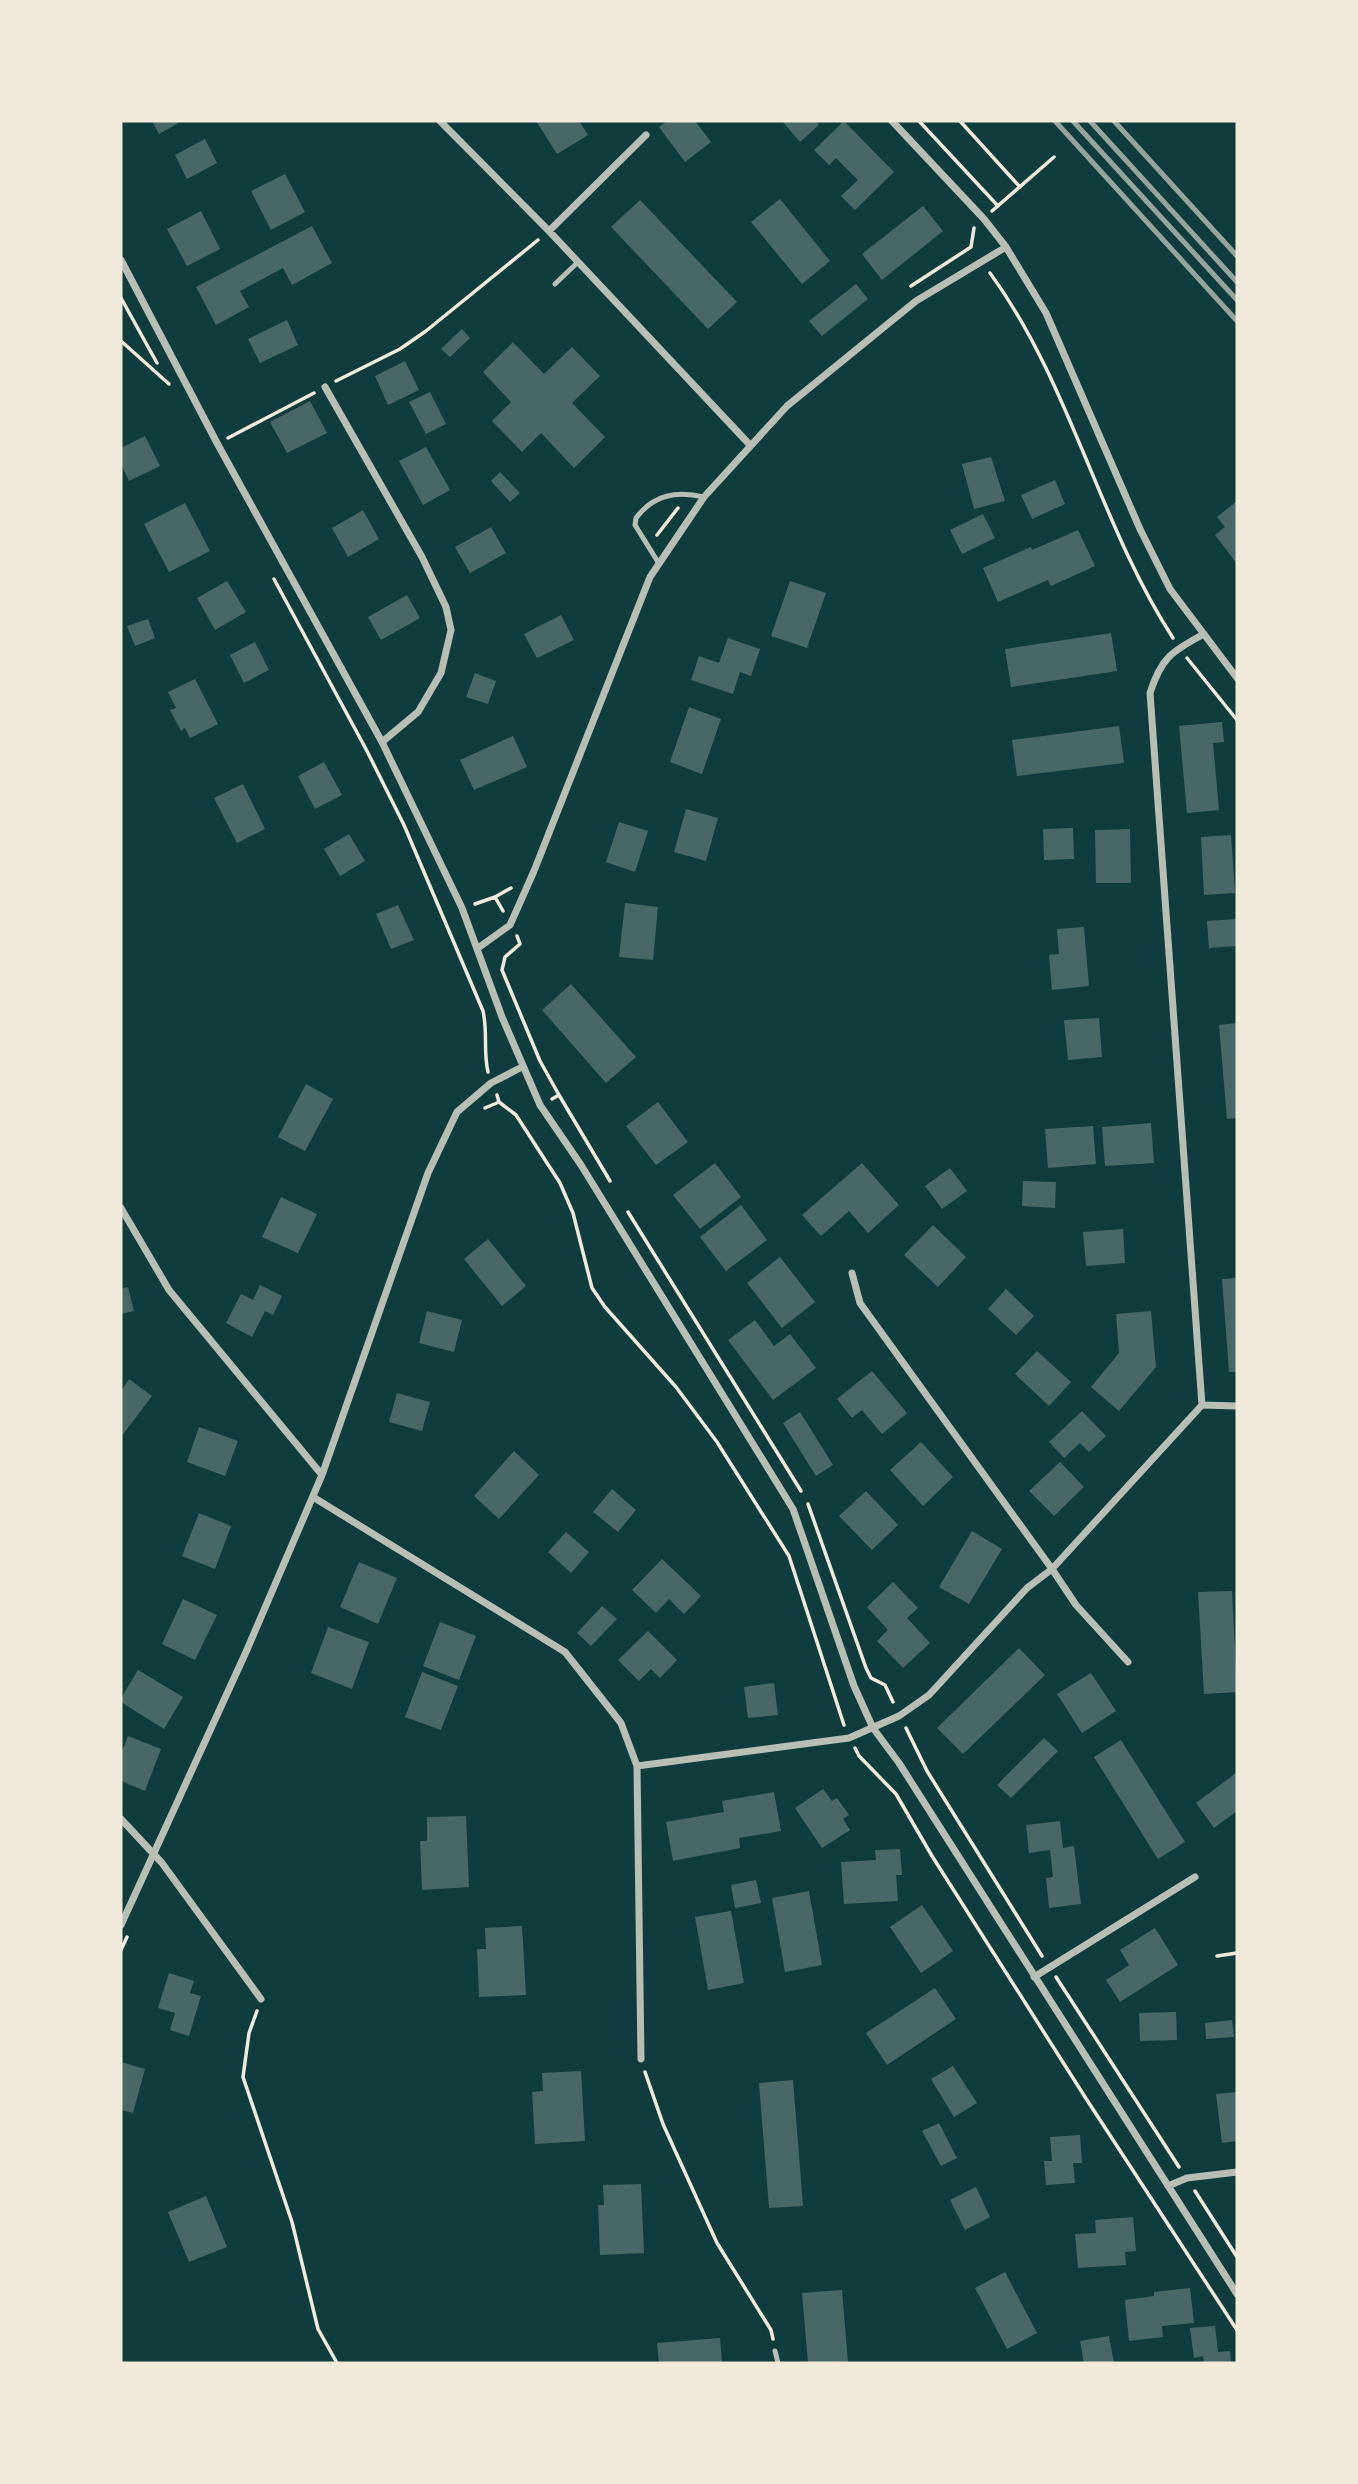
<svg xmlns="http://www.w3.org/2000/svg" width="1358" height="2484" viewBox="0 0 1358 2484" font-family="'Asap Condensed',sans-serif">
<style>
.building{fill:#486865}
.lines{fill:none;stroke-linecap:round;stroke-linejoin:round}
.path{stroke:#f1e9da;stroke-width:3.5}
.service{stroke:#b8beb3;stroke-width:5}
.minor{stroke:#b8beb3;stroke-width:7}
.rail{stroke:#97a49c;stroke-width:5}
</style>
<rect width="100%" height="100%" fill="#0f3d3e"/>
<path class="building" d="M152,121H182L159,134Z
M536,121H579L588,135L557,154Z
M667,121H695L711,142L685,162L659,127Z
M782,121H816L819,125L800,142Z
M844,121L894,172L855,210L841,196L858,180L836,158L829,165L814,150Z
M205,139L217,163L187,179L175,155Z
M285,174L305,212L271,230L251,191Z
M780,199L830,261L802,284L751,222Z
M640,200L737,302L708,329L611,227Z
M923,206L943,231L882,280L862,254Z
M201,211L220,249L187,266L167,229Z
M312,226L332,263L292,285L283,268L240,291L249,307L216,325L196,287Z
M856,284L868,299L822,336L809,321Z
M287,320L298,345L260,363L248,339Z
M462,329L470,338L450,357L441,349Z
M513,342L544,374L572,347L600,376L572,403L605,437L574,468L541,433L522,452L492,421L511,402L483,372Z
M405,361L419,390L388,405L375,376Z
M430,392L446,424L426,434L409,402Z
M310,401L327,433L287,453L270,422Z
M145,436L160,466L129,481L121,464V448Z
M426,447L450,490L423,505L399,461Z
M991,457L1005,501L974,509L962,464Z
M500,472L520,493L510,502L491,481Z
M1055,480L1065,504L1032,519L1021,495Z
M1237,501V564L1215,535L1225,527L1217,517Z
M185,503L210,551L169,572L144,524Z
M363,510L379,539L348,557L332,528Z
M983,514L995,538L962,554L950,530Z
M491,527L506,553L470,573L455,547Z
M1078,530L1095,566L1051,586L1048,580L998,602L983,568L1031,547L1032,550Z
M227,581L246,612L215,630L197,598Z
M790,581L826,593L807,648L771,636Z
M407,595L420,618L381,640L368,617Z
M561,615L574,640L537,658L524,634Z
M148,619L155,638L135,646L127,626Z
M1111,633L1117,671L1011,687L1005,649Z
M728,638L760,649L751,676L740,672L733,694L691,680L699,656L719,663Z
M255,642L269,670L244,683L230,655Z
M475,673L496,681L488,704L466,697Z
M195,679L218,724L190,738L185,728L181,731L170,710L176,708L168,692Z
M689,707L721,719L702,774L670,762Z
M1222,722L1224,742L1213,743L1219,810L1187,813L1179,726Z
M1119,726L1124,763L1017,776L1012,740Z
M513,736L527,767L474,790L460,760Z
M324,762L342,795L315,809L298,776Z
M243,784L265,829L237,843L214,798Z
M686,809L718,818L706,861L674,852Z
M619,822L648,831L635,872L606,862Z
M1073,828L1074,859L1044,860L1043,829Z
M1130,829L1131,883H1096L1095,830Z
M349,834L365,861L340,876L324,849Z
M1231,835L1235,893L1204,895L1201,837Z
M625,903L658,907L653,960L619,957Z
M398,905L414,940L391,949L376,914Z
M1237,919V946L1209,948L1207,921Z
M1084,927L1089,986L1052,990L1049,955L1059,954L1057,929Z
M571,984L636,1057L606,1083L542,1010Z
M1099,1018L1102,1057L1068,1060L1064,1020Z
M1237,1023V1118L1227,1119L1219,1025Z
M306,1084L333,1099L305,1151L278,1137Z
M658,1102L688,1142L656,1165L626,1126Z
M1151,1123L1154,1163L1105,1166L1102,1127Z
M1093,1126L1096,1164L1048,1168L1045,1129Z
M715,1163L741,1197L700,1229L673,1195Z
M862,1163L899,1205L868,1233L849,1211L821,1236L802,1215Z
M950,1168L967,1191L942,1209L925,1186Z
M1023,1181L1056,1182L1055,1208L1022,1206Z
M281,1197L317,1214L298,1253L262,1237Z
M741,1205L767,1240L726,1271L700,1237Z
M933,1225L966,1257L938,1287L904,1255Z
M1123,1229L1125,1263L1086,1266L1083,1232Z
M488,1239L526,1286L502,1306L464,1259Z
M780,1257L815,1302L782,1328L747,1283Z
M1237,1278V1372H1229L1222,1279Z
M260,1285L282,1296L273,1315L265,1311L252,1337L226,1323L241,1294L253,1300Z
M128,1287L134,1311L121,1314V1289Z
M1006,1289L1034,1316L1016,1335L988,1309Z
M427,1311L462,1320L454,1352L419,1343Z
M1151,1311L1156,1367L1119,1411L1091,1387L1119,1353L1116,1314Z
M755,1320L774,1346L790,1334L816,1368L773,1400L728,1340Z
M1037,1351L1071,1382L1049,1406L1015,1374Z
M872,1371L907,1413L882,1434L862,1410L852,1418L837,1399Z
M129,1379L152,1396L121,1437V1391Z
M397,1393L430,1402L422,1431L389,1422Z
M1082,1411L1106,1436L1089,1452L1080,1443L1064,1458L1049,1442Z
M800,1412L833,1465L816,1476L783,1423Z
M199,1427L238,1441L225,1476L187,1462Z
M921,1442L953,1477L923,1506L890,1470Z
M514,1451L539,1475L499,1519L474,1496Z
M1060,1462L1084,1487L1054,1516L1029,1491Z
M612,1489L636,1510L618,1532L593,1512Z
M866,1491L898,1525L872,1550L839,1516Z
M199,1513L231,1526L215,1569L182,1556Z
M972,1531L1002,1549L969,1604L939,1587Z
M566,1532L589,1552L571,1573L548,1552Z
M662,1559L701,1596L684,1614L669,1599L656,1613L632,1590Z
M359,1562L397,1578L378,1624L340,1607Z
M893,1582L918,1608L907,1618L930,1643L903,1668L877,1641L888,1630L867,1607Z
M1232,1591L1237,1692L1204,1694L1198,1592Z
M183,1599L217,1615L195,1660L162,1644Z
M602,1606L617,1619L591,1646L577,1633Z
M440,1622L476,1636L459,1680L423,1666Z
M328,1627L369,1642L352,1689L311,1673Z
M648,1631L677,1660L660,1678L651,1669L639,1681L618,1660Z
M1019,1648L1045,1675L963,1754L937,1728Z
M138,1670L183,1697L164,1729L121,1702V1698Z
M422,1672L458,1686L441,1730L405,1717Z
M1091,1673L1116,1711L1082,1733L1057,1694Z
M774,1683L778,1715L748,1718L744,1687Z
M128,1736L161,1749L145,1791L121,1781V1754Z
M1044,1738L1058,1751L1011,1798L997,1785Z
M1121,1740L1185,1842L1158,1859L1094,1757Z
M1236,1773L1237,1811L1214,1828L1196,1803Z
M823,1789L832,1801L837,1798L849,1815L843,1819L850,1830L822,1848L795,1808Z
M774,1792L781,1831L739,1838L740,1848L673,1861L666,1822L724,1812L722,1801Z
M466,1816L469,1887L422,1890L420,1841H427V1817Z
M1060,1821L1063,1848L1074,1846L1081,1904L1049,1908L1046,1878L1053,1877L1050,1850L1029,1853L1026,1825Z
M900,1849L902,1875H896L898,1901L844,1904L841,1862L876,1860L875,1850Z
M756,1880L761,1903L735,1908L731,1885Z
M809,1891L822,1965L785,1972L772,1898Z
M922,1905L953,1951L921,1973L890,1927Z
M731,1911L744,1983L708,1990L695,1917Z
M522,1926L526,1995L479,1997L477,1949H486L485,1928Z
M1155,1928L1178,1965L1120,2002L1106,1980L1129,1965L1120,1950Z
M169,1973L194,1981L190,1993L201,1996L189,2036L170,2030L175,2013L158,2008Z
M935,1988L956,2019L887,2065L866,2033Z
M1176,2012L1177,2040L1140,2041L1139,2013Z
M1232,2020L1234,2037L1206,2039L1205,2023Z
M121,2062L145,2069L133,2113L121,2110Z
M953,2066L977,2103L954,2117L931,2079Z
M581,2071L585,2141L535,2144L532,2092L543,2091L542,2073Z
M793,2080L803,2206L769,2208L759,2083Z
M1237,2092V2141L1222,2143L1216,2094Z
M939,2123L957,2158L941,2166L922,2131Z
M1080,2135L1082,2163H1073L1075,2183L1046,2185L1044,2161H1052L1050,2137Z
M641,2184L644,2253L600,2255L598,2205H604L603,2185Z
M976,2187L990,2217L965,2230L950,2200Z
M206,2196L227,2247L189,2262L168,2212Z
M1133,2217L1136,2251L1125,2252L1126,2265L1078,2268L1075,2234L1096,2233L1095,2220Z
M1005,2272L1037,2333L1007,2349L975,2288Z
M1190,2288L1194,2323L1162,2326L1163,2337L1129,2341L1125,2300L1154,2296V2292Z
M842,2290L848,2363H808L802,2293Z
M1215,2326L1218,2352L1230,2351L1231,2363H1204L1203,2356L1194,2358L1190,2328Z
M1109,2336L1114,2363H1084L1080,2341Z
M720,2338L722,2363H659L657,2343Z"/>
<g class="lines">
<path class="path" d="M919,121L998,206
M960,121L1020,187
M992,211L1054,157
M971,247L974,228
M990,273C1071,384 1099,524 1173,638
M911,286L971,247
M121,298L157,363
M121,341L169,384
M336,381L400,349L426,331L538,240
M228,438L314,393
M657,535L678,508
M274,579L367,751L404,825L483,1011C488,1034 483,1050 488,1072
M1187,658L1237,720
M495,897L511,888
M475,904L495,897L503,911
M517,936L520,944L505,957L502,970L540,1061L559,1095
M497,1095L499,1102L516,1115L560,1183L573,1213L592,1288L605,1307L676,1387L717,1442L789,1556L844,1725
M552,1099L559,1095L610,1181
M485,1108L499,1102
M628,1212L801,1491
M808,1504L866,1668L871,1678L885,1685L893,1702
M906,1728L927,1771L1042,1956
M855,1748L859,1756L896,1794L932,1856L1085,2097L1237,2330
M121,1950L127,1937
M1217,1956L1237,1953
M1056,1977L1179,2167
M257,2011L249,2033L243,2077L292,2222L318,2329L337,2363
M645,2072L663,2124L717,2243L771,2330L773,2339
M1195,2191L1237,2257"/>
<path class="service" d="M555,284L578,262
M658,562L635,525L636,518C654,494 677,491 704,497
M775,2351L778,2363"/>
<path class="minor" d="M440,121L549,231L750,445
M892,121L984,219L1006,247L1046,313L1140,529L1170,589L1237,678
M549,231L646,135
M121,260L217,443L382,742L462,908L502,1017L540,1105L581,1165L793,1509L854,1686L873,1728L899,1763L1237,2294
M325,387L422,557L446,607L451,630L441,673L418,712L382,742
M478,948L510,925L534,871L650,577L704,497L787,406L916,301L1006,247
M121,1208L169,1290L322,1475
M852,1273L860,1303L1052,1569L1076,1605L1128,1662
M1202,1405L1237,1406
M313,1497L565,1652L621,1723L637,1766L641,2059
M637,1766L849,1738L899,1716L929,1695L1027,1588L1052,1569L1202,1405L1150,693C1161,658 1172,651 1204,634
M121,1819L162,1863L261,1999
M121,1925L246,1652L322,1475L428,1173L457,1112L491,1083L522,1067
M1034,1977L1195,1877
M1168,2186L1187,2178L1237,2172"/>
<path class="rail" d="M1055,121L1237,321
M1073,121L1237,300
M1090,121L1237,282
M1114,121L1237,256"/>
</g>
<rect width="1358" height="2484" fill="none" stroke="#f1e9da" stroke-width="245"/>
</svg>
